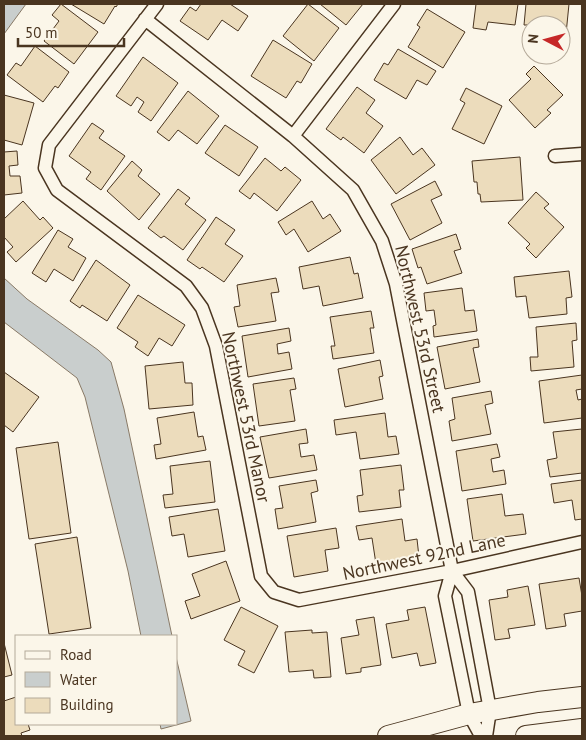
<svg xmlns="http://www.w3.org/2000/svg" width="586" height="740" viewBox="0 0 586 740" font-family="'PT Sans',sans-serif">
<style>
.water{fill:#c9cecd;stroke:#887966}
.building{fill:#ecdcbc;stroke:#4a3520}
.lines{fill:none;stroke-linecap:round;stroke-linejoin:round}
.minor-casing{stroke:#4a3520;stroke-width:15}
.primary-casing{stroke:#4a3520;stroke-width:22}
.minor{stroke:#fbf6e9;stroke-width:12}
.primary{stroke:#fbf6e9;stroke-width:20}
.labels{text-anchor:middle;stroke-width:4;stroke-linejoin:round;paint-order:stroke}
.street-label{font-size:18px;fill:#4a3520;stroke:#fbf6e9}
</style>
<rect width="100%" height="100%" fill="#fbf6e9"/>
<path class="water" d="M4,4H26L4,34Z
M4,278L27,299L98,350L111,362L124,409L172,636H141L128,571L85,397L77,378L4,322Z
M176,657L191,721L161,729L160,724H176Z"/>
<path class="building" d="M61,4L98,32L74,64L44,41L59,21L52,15Z
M71,4H118L116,7L115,6L104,24Z
M201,4H230L248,16L238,31L222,20L208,40L180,21L190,7L196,11Z
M308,4L339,28L314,61L283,36Z
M320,4H363L346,25Z
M476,4H518L515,25L488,22L486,30L473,28Z
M526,4H569L565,44H561V25H524Z
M427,9L465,32L443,68L408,47L420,27L417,25Z
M273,40L312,64L301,83L297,81L286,98L251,76Z
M35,46L69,72L58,88L55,86L43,102L7,75L16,63L21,66Z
M398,49L436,71L427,85L417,80L406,99L374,80L384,63L388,65Z
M143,57L178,83L151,121L138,112L144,102L137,97L131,106L116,96Z
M534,66L563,95L547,110L551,113L535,128L509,100L531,79L526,74Z
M357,87L375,100L366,113L383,126L364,153L343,137L341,140L326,129Z
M466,88L502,106L484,144L452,129L465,103L460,100Z
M188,91L219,116L197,144L178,130L169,141L157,132Z
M4,95L34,103L22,145L4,140Z
M92,123L104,131L99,138L125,156L101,190L86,179L91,172L69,156Z
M225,125L258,147L239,176L205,153Z
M400,137L413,155L422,148L435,165L396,194L371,160Z
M17,151L18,165L9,166L10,176H20L22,193L4,195V152Z
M520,157L523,200L481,202L480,194H478L477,182H474L472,161Z
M265,158L281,171L285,167L301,180L277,211L254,193L250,199L239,191Z
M132,161L142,170L138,176L160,194L139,220L107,191Z
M435,181L442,195L431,200L442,223L410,240L391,204Z
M178,189L190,198L185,204L206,220L183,250L164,236L161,238L148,228Z
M536,192L549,204L544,208L564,227L536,258L526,248L530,244L508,223Z
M23,201L40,220L43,217L53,228L16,262L7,252L13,247L4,237V219Z
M312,201L323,219L330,214L341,231L308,252L294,229L286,235L278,222Z
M216,217L235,230L225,244L243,256L224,282L202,267L200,269L187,260Z
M58,230L73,239L68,247L86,258L73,281L54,269L46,282L32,273Z
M456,234L461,249L454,251L462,273L427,284L421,267L418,268L412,249Z
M350,257L354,274L358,273L363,298L323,306L319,286L303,289L299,267Z
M96,260L130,285L107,321L82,305L80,308L70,301Z
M569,271L572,297L566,298L567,314L529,318L526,296L516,297L514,277Z
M276,278L279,292L271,293L276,321L238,327L234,307L240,306L237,285Z
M462,288L465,311L474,310L477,331L434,337L433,326L436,325L434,310L426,311L424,293Z
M138,295L185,325L172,346L159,338L148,356L135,347L138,342L117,328Z
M371,311L374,328H370L374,353L333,359L331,346H335L330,317Z
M576,323L577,340L572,341L574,367L531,371L530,357H538L536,327Z
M289,328L291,341L277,344L278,354L289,352L292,369L248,377L242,336Z
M478,339L479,347L473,348L480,382L445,389L437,347Z
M380,360L383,376L379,377L383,399L345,407L338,369Z
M183,362L185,383H192L193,405L149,409L145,366Z
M4,372L39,397L13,432L4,425Z
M582,375V389L576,390L578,400L582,399V418L544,423L539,381Z
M294,378L296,389L290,390L295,421L259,426L253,384Z
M491,391L493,403L485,405L491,434L452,441L449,421L455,419L452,398Z
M194,412L198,437L203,436L206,450L156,459L154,445L161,444L157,418Z
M385,413L388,437L396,436L399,454L360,459L356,432L336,435L334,420Z
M306,429L308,443L299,444L301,457L314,455L317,470L269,478L260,437Z
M582,429V473L550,477L547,460L557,458L553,432Z
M58,442L71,533L29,539L16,448Z
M497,444L500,457L491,459L493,472L504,470L506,484L462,491L456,451Z
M210,461L215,502L165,508L163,495L173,494L170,466Z
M401,465L404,490H399L401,507L359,512L357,496L363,495L360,470Z
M316,480L318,491L311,493L316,522L278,529L275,509L283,508L279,486Z
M582,480V519L575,520L572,500L554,503L551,484Z
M502,494L505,516L523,514L526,534L473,541L467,499Z
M218,509L225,551L188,557L184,534L172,536L169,517Z
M402,519L405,541L417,539L419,557L376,564L372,538L359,540L356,526Z
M336,528L339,548L325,550L328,571L294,577L287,536Z
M77,537L91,628L49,634L35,544Z
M226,561L240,601L191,619L185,601L200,596L192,574Z
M579,578L582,596V611L564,614L566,626L546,629L539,584Z
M528,586L535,625L508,629L510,638L495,640L489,600L508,597L507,590Z
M241,607L278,626L254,673L238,665L245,651L224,640Z
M425,607L436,663L420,666L417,653L392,658L386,624L409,620L407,610Z
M374,617L381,665L361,668V672L346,674L341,638L359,635L356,620Z
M312,630V633L327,632L331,677L314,678L313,670L289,672L285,632Z
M4,643L12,675L4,677Z
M16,697V724H28L30,730L21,733L22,736H4V701Z"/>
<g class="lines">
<defs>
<path id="minor" d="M157,4L49,145L45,168L57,190L186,286L202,308L216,346L261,576L274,592L299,600L452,571L582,542
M145,19L293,136L353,190L382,241L396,284L452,571L468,592L490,710L486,736
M293,136L394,4
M555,156L582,154
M452,571L445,596L469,714L481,736"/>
<path id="primary" d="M388,736L469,714L538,702L582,697
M526,736L582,729"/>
</defs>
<use href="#minor" class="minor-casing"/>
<use href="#primary" class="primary-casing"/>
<use href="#minor" class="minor"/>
<use href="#primary" class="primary"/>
</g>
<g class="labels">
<g class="street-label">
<text transform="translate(420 329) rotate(77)" y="6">Northwest 53rd Street</text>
<text transform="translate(246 417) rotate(78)" y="6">Northwest 53rd Manor</text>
<text transform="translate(424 557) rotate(-12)" y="6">Northwest 92nd Lane</text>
</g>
</g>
<rect width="586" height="740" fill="none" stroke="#4a3520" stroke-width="10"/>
<rect x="15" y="635" width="162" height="90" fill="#fbf6e9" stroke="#b4a999"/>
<rect x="25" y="651" width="25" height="8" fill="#fbf6e9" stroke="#b4a999"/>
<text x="60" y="660" font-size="15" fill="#4a3520">Road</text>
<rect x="25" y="672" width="25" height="15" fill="#c9cecd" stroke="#b4a999"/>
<text x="60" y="685" font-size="15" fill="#4a3520">Water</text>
<rect x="25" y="698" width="25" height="15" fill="#ecdcbc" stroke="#b4a999"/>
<text x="60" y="710" font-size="15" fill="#4a3520">Building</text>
<g transform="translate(546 40) rotate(276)"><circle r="24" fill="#fbf6e9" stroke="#b4a999"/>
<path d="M0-4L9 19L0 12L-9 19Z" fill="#c62828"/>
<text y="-8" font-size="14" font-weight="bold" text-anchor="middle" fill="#4a3520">N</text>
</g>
<path d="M18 38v8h106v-8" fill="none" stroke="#4a3520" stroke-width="2.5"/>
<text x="25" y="38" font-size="15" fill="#4a3520" stroke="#fbf6e9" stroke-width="4" paint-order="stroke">50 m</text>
</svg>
